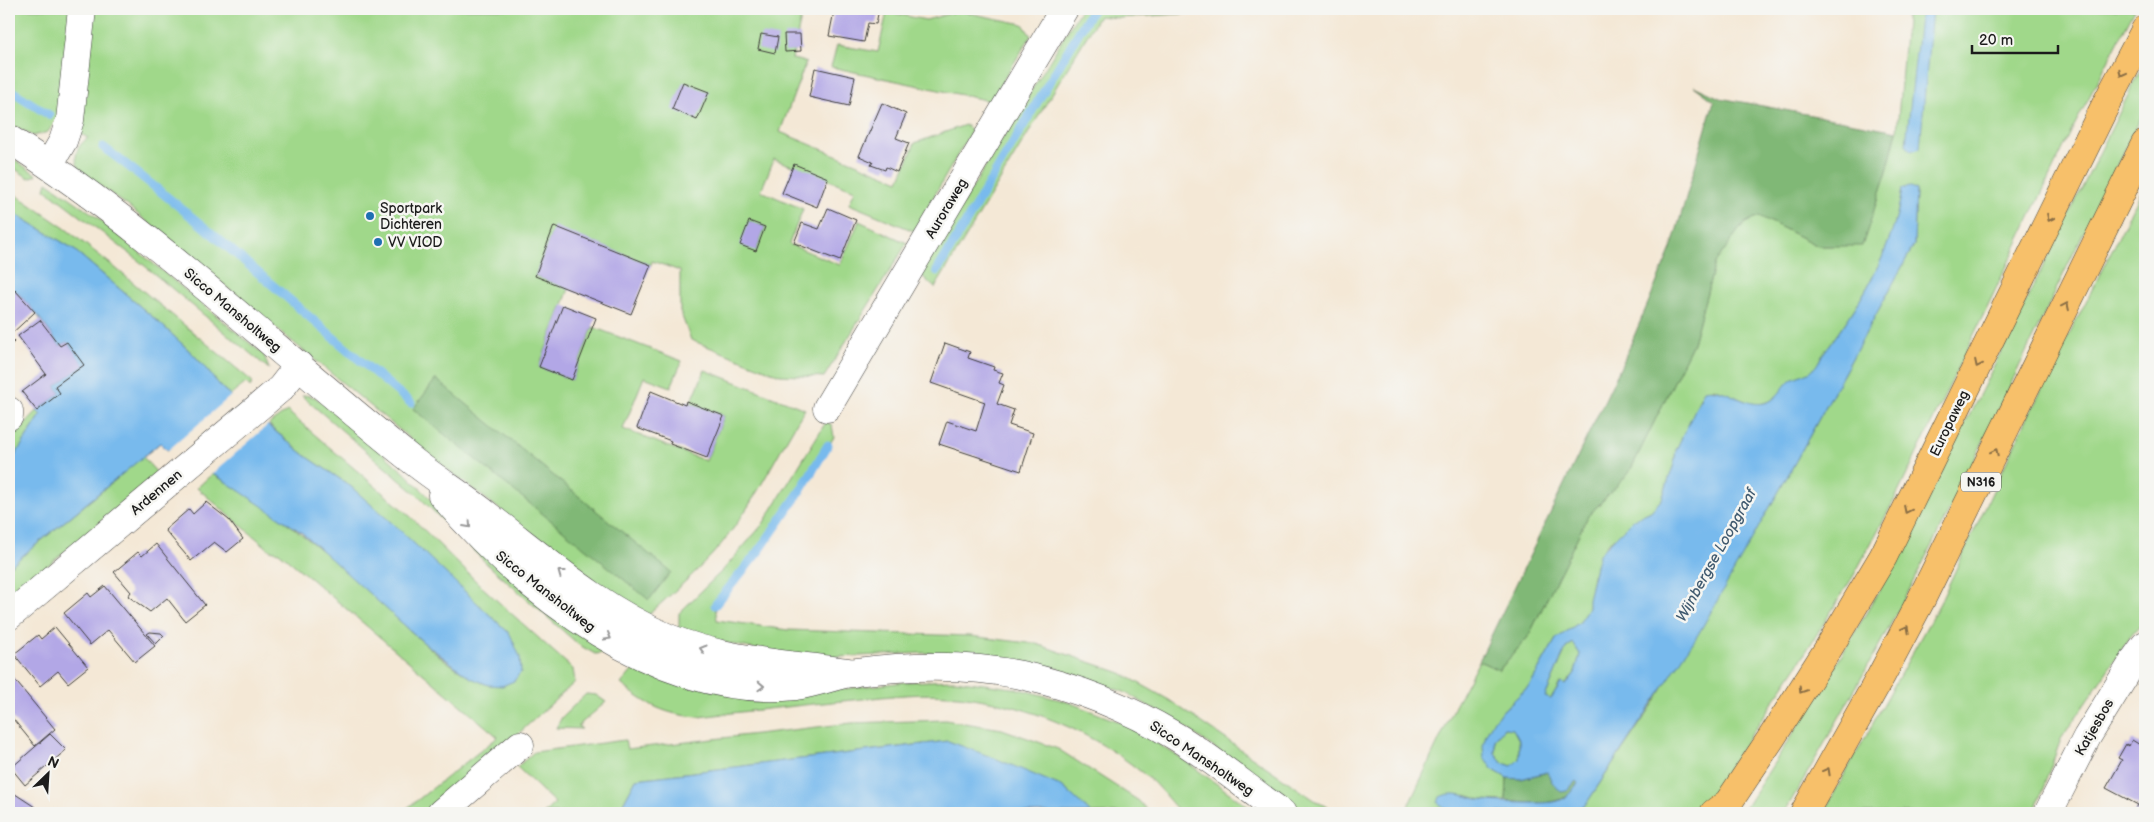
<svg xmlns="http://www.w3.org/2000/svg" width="2154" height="822" viewBox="0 0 2154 822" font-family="'Balsamiq Sans',sans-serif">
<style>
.green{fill:#a0d88a;stroke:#5e7a53;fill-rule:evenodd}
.forest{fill:#80b876;stroke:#4e6a49}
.water{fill:#78baed;stroke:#4a6b84;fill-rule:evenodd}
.pier{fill:#f4e8d6}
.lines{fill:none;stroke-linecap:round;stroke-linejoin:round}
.stream{stroke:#78baed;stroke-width:9}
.building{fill:#b2a7e6}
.minor-casing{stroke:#3c3b38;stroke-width:29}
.tertiary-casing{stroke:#3c3b38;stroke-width:29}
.primary-casing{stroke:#3c3b38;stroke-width:29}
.minor{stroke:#fff;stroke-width:28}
.tertiary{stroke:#fff;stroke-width:28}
.primary{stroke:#f7c06b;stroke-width:28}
.oneway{stroke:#8a6e44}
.oneway2{stroke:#999}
.poi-dot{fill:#1f6fb2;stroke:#f6f6f2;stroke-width:2}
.labels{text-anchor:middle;stroke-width:5;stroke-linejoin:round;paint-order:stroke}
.shield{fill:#f6f6f2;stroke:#5d5d5c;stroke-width:1}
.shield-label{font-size:12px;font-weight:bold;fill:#1c1c1c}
.poi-label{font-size:14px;fill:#1c1c1c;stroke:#f6f6f2;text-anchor:start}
.street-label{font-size:14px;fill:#1c1c1c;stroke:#f6f6f2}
.water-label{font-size:15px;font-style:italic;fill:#415b70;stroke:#f6f6f2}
</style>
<rect width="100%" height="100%" fill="#f6f6f2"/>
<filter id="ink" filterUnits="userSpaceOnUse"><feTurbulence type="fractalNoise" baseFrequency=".02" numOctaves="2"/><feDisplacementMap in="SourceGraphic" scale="10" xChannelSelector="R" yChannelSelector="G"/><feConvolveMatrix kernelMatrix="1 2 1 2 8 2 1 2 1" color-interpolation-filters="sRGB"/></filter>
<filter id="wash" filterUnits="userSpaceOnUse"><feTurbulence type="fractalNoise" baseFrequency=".0096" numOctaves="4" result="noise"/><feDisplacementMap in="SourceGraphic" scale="20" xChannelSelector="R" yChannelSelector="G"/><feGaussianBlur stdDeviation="1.12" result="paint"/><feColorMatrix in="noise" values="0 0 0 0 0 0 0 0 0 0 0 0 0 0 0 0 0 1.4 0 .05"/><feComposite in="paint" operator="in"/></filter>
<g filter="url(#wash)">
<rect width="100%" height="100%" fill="#f4e8d6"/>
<path class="green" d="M9,9H803L792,59L806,62L780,132L899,181L915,143L965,125L972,130L914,231L849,204L855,190L774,159L761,191L803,209L789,244L840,265L859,221L907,243L824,377L780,375L691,340L680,311V271L652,261L651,265L554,227L535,276L569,289L539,367L572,380L593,327L682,361L671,387L644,377L623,429L706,461L724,416L691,403L705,370L805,409C778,451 758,497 727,537C704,567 673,592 645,618L634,612L447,469L128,206L82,173C72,160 75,147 88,138L56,120L48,132L33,136L9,123ZM749,221L765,227L756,251Z
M1081,9H1256L1119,18L1099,16L935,288L920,274Z
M1907,9H2135L2071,132L1899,491L1854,575L1797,666L1699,813H1571L1586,804L1654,703L1746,548L1792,468L1914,245L1916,190L1902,189C1893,252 1860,305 1822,355L1817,366L1808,374L1792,379L1781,393L1769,402L1755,405L1714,388L1700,397L1691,421L1676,450L1674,464L1662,499L1651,511L1634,519L1622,533L1607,544L1593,575L1588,607L1580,622L1556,639L1530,685L1495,718L1492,769L1507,778L1506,801L1482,800L1466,795L1443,807L1453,813H1405L1455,706L1479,661L1499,670L1528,637L1588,516L1629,473L1693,343L1715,263L1743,224L1759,216L1818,246L1862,245L1887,171L1897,131Z
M959,11L1023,24L1031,36L990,101L831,67L837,45L878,52L887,12L926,20Z
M2145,61V110C2073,249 2009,392 1939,531C1891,627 1838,721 1784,813H1742L1826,682L1901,553Z
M9,156L37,175L29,178L9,165Z
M47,182L93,214L264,355L269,369L134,257L45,189Z
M2145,184V620L2131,636L2061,739L2034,813H1823L1940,603L2025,423Z
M9,190L66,229L113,266L253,382L250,387L246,383L231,395L223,389L195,356L163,326L72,248L9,210Z
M304,395L315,397L361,434L406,474L479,547L609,648L604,653L595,654L579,645L487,564L416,494L302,396Z
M37,411L41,415L9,465V441Z
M287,411L410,516L482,587L573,669L575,682L517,735L424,813H401L498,737L279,552L270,550L197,488L212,474C272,506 322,550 372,595C406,626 445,668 488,685L510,634L349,485L306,456L273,429L269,424Z
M156,420L169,451L160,443L143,457L158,474L9,598V567L118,478Z
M826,422L832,425L834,437L799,493L759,551L715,605L717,620L788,630L970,636L1037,644L1121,673L1169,700L1313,799L1337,813H1306L1179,723L1124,692L1056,668L977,654L924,653L815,658L785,656L674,631L679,627V613L724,569L763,524Z
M1573,643L1580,654L1575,673L1565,685L1560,683L1551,700L1545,697L1566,648Z
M639,663L825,691L905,682L955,680L1019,689L1068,702L1127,725L1181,758L1257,813H1181C1171,803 1163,792 1153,782C1097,732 1022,701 948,695C913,692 877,698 842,701C794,706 747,711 699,717C665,715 647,705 621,684Z
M586,694L596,695L606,702L578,726L582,729L556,728L562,717Z
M945,720L1002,729L1058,749L1139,801L1150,813H1091L1063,787L948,741L636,779L618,813H544L555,803L517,767L534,752L625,740L627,749L852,723Z
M1504,728H1513L1519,740V759L1512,766L1503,763L1495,753V739Z"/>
<path class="forest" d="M1694,86L1720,98L1897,131L1887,171L1862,246H1818L1759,216L1743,224L1715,263L1693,343L1629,473L1588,516L1528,637L1499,670L1479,661L1624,360L1672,246L1714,101Z
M436,379L671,572L649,600L413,409Z
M1548,772L1552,782L1567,791L1576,781L1578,783C1575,787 1572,792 1568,795C1555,807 1522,802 1506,801L1507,778L1521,779Z"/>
<path class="water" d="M1921,9H1932L1920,148L1911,151L1906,145L1907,134Z
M1909,186L1916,190L1914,245L1792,468L1699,633L1586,804L1571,813H1453L1438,803L1440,797C1454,790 1467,797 1481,800C1495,802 1545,805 1558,801C1568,798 1572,790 1578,783L1576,781L1567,791L1561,792L1552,782L1547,772L1521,779L1507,778L1492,769L1484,757L1483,746L1486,734L1495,718L1530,685L1556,639L1580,622L1588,607V599L1599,554L1634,519L1651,511L1662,499L1674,464L1676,450L1704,390C1727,385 1745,410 1768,402C1779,398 1785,382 1793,378C1809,372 1814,373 1822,355C1860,305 1893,252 1902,189ZM1573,643L1580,654L1575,673L1566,685L1561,683L1551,699L1545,697L1566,648ZM1504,728L1513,729L1519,740V759L1512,766L1503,763L1495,753V739Z
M9,210L72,248L163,326L195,356L223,389L306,456L349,485L402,532L510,634L520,657L521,672L514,681L502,686L488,685L471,678L423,642L301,532L220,478L173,455L160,443L9,567V465L41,415L37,411L60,393L55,386L83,365L67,342L60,346L35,312L15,290L9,295Z
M948,741L997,759L1063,787L1091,813H618L636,779Z"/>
<path class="pier" d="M233,394L270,423L210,476L171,457L166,452Z"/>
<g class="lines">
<path class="stream" d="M9,89L49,115
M103,147C210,227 308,318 411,403
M937,271L1092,10
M715,605L759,551L799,493L828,445"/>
</g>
<g id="blocks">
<path class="building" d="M840,9H879L876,24L868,23L864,42L829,36L834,11L840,12Z
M761,34L778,37L775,53L758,49Z
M784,34H800L801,51L785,52Z
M815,68L855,77L849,106L809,97Z
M683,82L709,92L697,120L672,109Z
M882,103L906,114L896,138L909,143L897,172L886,167L885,170L871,165L873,162L859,156Z
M794,164L828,178L817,207L782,193Z
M828,208L856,220L840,261L794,243L802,223L819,229Z
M749,221L765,227L756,251L740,245Z
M554,226L651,265L631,314L535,276Z
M15,290L35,312L9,336V296Z
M563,305L596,318L572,380L539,367Z
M40,320L60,346L67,342L84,365L55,386L60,393L37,411L22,392L46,374L18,336Z
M9,336L14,342L9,347Z
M945,343L970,352L968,358L994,367L993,370L1003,373L999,383L1004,385L997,404L1014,410L1009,425L1033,433L1021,471L939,444L947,421L976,431L985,402L931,383Z
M651,391L685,405L686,401L724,416L707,458L670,444L671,441L637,428Z
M206,502L229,520L243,539L227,552L214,542L191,561L165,530L189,509L193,514Z
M156,544L205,605L185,621L167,598L150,612L128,596L131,592L114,572L138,552L142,556Z
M105,586L155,646L135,662L108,630L90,645L64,613L88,593L91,597Z
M55,627L88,667L68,683L58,671L40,686L14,654L38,635L41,639Z
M150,632L161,633L164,636L156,644L147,634Z
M9,673L55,729L35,746L9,714Z
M50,734L66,750L25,785L11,768Z
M2132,740L2145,748V813H2133L2138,805L2106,788L2122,760L2118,758L2126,744L2129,746Z
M9,790L35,807L31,813H9Z"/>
</g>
</g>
<g filter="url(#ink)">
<use href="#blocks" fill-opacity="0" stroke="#3c3b38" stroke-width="1"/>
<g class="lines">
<defs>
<path id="minor" d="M49,165L63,141L70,120L82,9
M827,408L1064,9
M9,411V416
M9,616L281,388L299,365
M441,813L520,745
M2048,813L2087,737L2135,659L2145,645"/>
<path id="tertiary" d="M9,139C155,232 278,354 413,461C437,480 463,496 487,515C546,560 600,609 669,638C728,662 792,664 854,673
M442,495C525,593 659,700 796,686C816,683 836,675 856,672C910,665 968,664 1021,675C1075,687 1127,707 1175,736C1212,758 1247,788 1282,813"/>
<path id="primary" d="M1714,813L1728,803L1772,737L1828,649L1883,557L2107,102L2145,30
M1804,813L1881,676L1920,602L2145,144"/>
</defs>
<use href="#minor" class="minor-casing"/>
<use href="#tertiary" class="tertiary-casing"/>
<use href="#primary" class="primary-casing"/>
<use href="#minor" class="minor"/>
<use href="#tertiary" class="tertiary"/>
<use href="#primary" class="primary"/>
</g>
<defs><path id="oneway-chevron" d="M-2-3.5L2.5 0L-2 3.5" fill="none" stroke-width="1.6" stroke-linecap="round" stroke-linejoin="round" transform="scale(1.25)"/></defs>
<g class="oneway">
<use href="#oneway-chevron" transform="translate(2122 73) rotate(118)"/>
<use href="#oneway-chevron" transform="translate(2050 218) rotate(116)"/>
<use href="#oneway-chevron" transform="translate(2066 306) rotate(-64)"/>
<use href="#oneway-chevron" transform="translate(1978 364) rotate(116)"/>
<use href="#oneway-chevron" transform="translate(1995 452) rotate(-64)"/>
<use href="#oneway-chevron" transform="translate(1907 510) rotate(116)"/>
<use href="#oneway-chevron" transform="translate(1906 629) rotate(-62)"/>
<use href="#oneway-chevron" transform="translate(1802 690) rotate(123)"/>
<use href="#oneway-chevron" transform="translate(1827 771) rotate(-61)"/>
</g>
<g class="oneway2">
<use href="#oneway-chevron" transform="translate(468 525) rotate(48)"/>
<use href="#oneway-chevron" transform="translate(561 573) rotate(-143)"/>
<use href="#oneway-chevron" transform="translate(608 637) rotate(29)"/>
<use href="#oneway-chevron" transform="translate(703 649) rotate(-164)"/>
<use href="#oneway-chevron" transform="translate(761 686) rotate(2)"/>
</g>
</g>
<g class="poi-dot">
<circle cx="370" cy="216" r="5"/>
<circle cx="378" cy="242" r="5"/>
</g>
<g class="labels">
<rect class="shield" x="1961" y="472.5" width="40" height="19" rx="4"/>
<g class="shield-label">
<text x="1981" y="486">N316</text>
</g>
<g class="poi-label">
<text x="380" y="213">Sportpark<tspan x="380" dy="16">Dichteren</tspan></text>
<text x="388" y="247">VV VIOD</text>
</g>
<g class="street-label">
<text transform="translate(946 208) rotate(-59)" y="5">Auroraweg</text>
<text transform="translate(233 310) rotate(40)" y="5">Sicco Mansholtweg</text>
<text transform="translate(1949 423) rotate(-64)" y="5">Europaweg</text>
<text transform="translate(156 492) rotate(-40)" y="5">Ardennen</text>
<text transform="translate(546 591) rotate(38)" y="5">Sicco Mansholtweg</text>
<text transform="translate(2094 727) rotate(-60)" y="5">Katjesbos</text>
<text transform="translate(1202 758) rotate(34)" y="5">Sicco Mansholtweg</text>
</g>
<g class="water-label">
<text transform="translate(1716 555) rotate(-61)" y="5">Wijnbergse Loopgraaf</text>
</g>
</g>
<rect width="2154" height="822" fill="none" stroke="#f6f6f2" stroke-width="30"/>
<g transform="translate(48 774) rotate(25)" stroke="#f6f6f2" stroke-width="4" paint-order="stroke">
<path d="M0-4L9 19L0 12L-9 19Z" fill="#1c1c1c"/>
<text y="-8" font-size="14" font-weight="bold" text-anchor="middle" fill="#1c1c1c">N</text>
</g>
<path d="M1972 45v8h86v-8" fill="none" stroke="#1c1c1c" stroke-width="2.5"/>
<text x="1979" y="45" font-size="15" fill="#1c1c1c" stroke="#f6f6f2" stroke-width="4" paint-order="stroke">20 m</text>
</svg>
